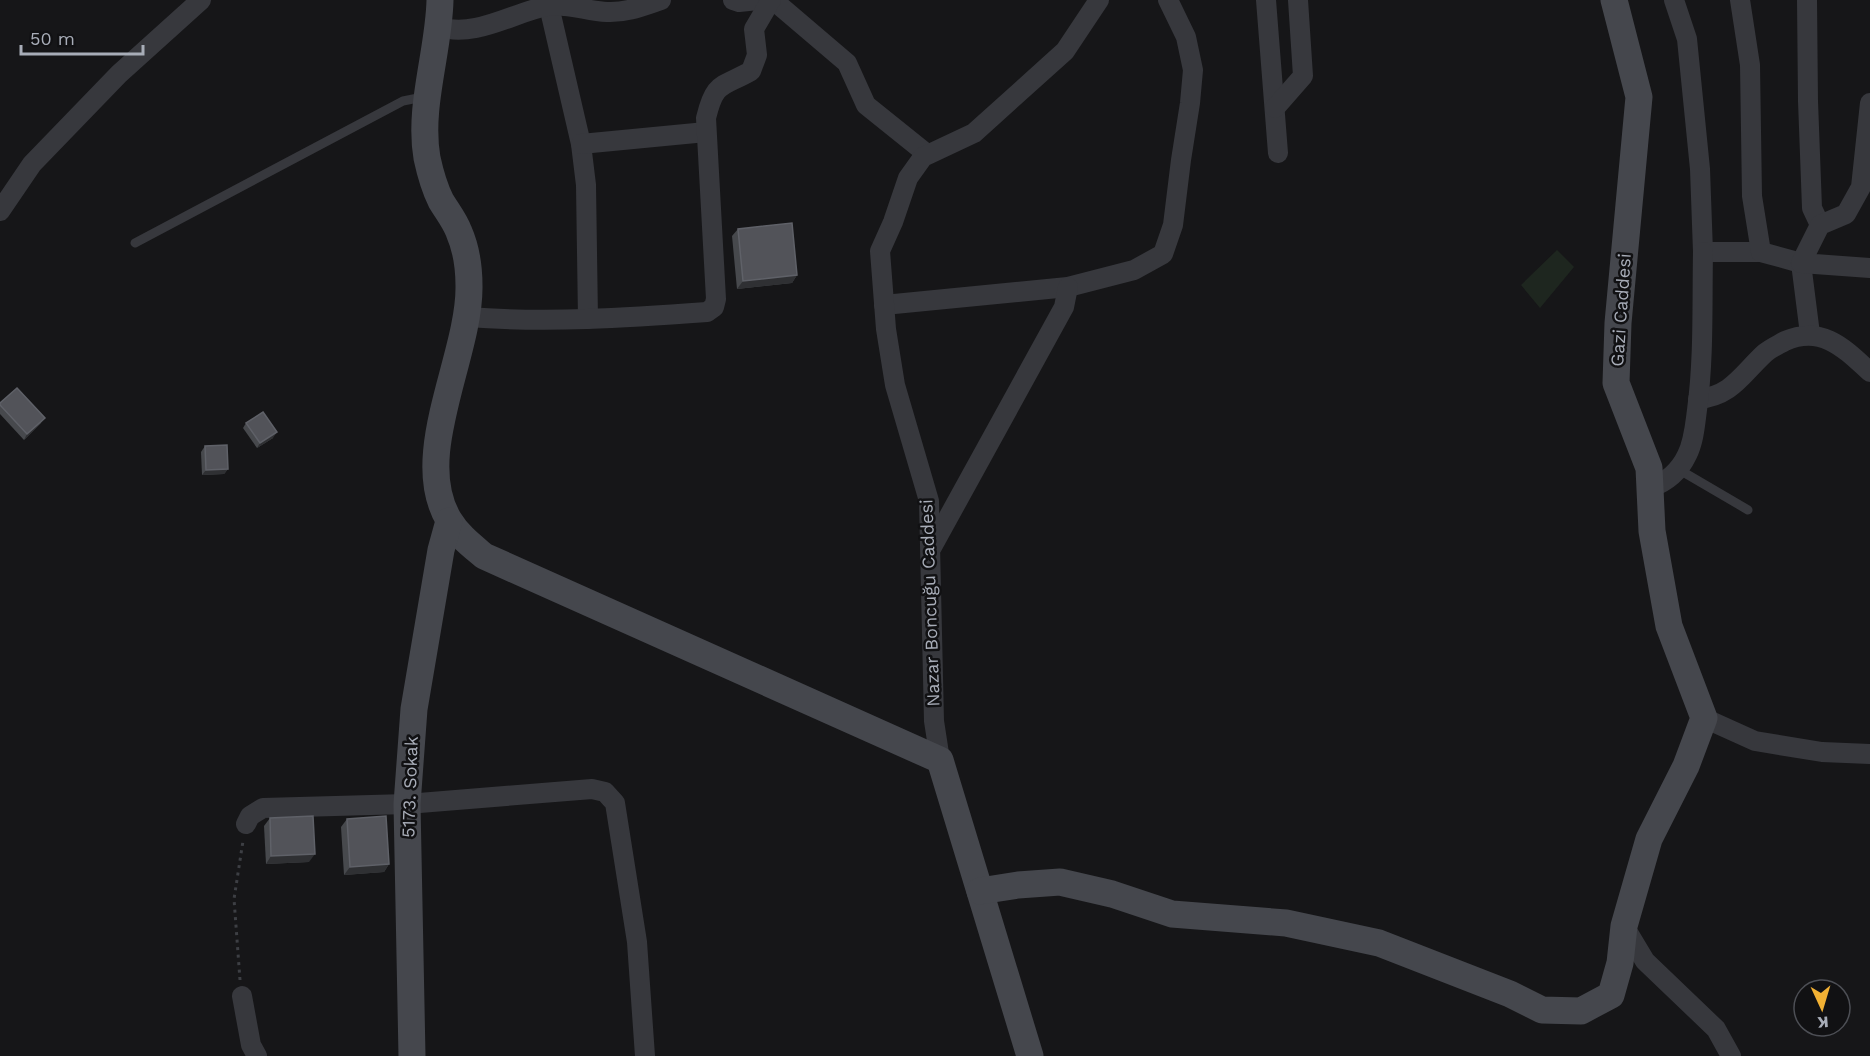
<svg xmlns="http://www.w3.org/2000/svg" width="1870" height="1056" viewBox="0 0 1870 1056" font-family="'Work Sans',sans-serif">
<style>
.green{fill:#1e261f}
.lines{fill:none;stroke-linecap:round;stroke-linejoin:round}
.path{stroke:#3d3f44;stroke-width:3;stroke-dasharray:3 4.5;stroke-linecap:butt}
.lane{stroke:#37383d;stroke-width:9}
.street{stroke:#37383d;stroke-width:20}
.secondary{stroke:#45474d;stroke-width:27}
.wall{fill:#47494d}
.shaded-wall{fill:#2f3033}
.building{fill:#525359;stroke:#5f6168;stroke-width:1.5}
.labels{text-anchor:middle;stroke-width:5;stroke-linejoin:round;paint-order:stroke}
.street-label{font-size:18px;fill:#a8adb8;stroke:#111113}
</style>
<rect width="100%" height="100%" fill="#161618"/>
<polygon class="green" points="1557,250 1574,267 1540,308 1521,285"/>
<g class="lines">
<polyline class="path" points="240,980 234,899 243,841"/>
<g class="lane">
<polyline points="135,243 403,101 423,97"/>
<polyline points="1678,469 1748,510"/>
</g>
<g class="street">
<polyline points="733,0 739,2 758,0"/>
<polyline points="773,0 847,63 866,105 927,154"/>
<polyline points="1266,0 1278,153"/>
<polyline points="1674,0 1687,39 1700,169 1703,252 1761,252"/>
<polyline points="1740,0 1750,65 1752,196 1761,252 1801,263 1810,334"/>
<polyline points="1807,0 1808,101 1812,208 1820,225"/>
<polyline points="549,6 581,144 586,185 588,319"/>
<path d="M439,27C476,38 512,13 547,6C568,3 586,11 607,12C626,13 643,6 661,0"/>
<polyline points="1870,103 1861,187 1846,214 1820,225 1801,263 1870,268"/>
<polyline points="1275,108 1303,76 1298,0"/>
<polyline points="581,144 706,132"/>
<polyline points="0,211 32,164 119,74 201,0"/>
<polyline points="884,305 1068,287 1134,270 1163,254 1173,225 1181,160 1190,103 1193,70 1186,37 1168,0"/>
<path d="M467,317C547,323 627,318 707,312L714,307L716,299L706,118C715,81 721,88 751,71L757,55L754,29L771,0"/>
<path d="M1698,399C1732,396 1742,374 1765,353C1771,348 1778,345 1785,341C1822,325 1844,348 1870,372"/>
<path d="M1650,488C1667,482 1679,472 1687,455C1694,441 1695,425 1697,410C1704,358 1702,305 1703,252"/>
<polyline points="932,547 1064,307 1068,287"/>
<polyline points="1704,718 1755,741 1822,752 1870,754"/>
<polyline points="940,760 934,721 929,501 895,385 886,329 880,251 893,222 908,178 923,157 974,133 1065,51 1099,0"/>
<polyline points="246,824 250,816 263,808 407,804 592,789 605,792 615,803 637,942 645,1056"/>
<polyline points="1624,926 1645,961 1716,1029 1731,1056"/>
<polyline points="242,996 251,1045 257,1056"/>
</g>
<g class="secondary">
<path d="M440,0C439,51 418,107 427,158C430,172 434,187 441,201C447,211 455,221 459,232C466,248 469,268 469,286C470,356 410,456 449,520C458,535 471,545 484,556L940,760L1030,1056"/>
<polyline points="980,891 1018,885 1060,882 1112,894 1172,914 1286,923 1379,943 1510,994 1542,1010 1581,1011 1611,995 1620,963 1624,926 1649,839 1686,766 1704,718 1669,626 1652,531 1649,468 1616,383 1618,323 1639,97 1614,0"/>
<polyline points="412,1056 407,804 414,709 441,550 449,521"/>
</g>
</g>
<g class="wall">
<polygon points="738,229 797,275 792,283 737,289 732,236"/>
<polygon points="0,403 41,423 24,440 0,414"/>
<polygon points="246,423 273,438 257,448 243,428"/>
<polygon points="205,446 228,469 224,474 202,475 201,452"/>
<polygon points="270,818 309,862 266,864 264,826"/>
<polygon points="347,819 389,864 384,872 344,875 341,827"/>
</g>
<g class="shaded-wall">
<polygon points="797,275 792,283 737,289 743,281"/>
<polygon points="45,418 41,423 24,440 27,434"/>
<polygon points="277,432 273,438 257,448 260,443"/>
<polygon points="228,469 224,474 202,475 206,470"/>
<polygon points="315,854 309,862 266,864 271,856"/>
<polygon points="389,864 384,872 344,875 350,867"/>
</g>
<g class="building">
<polygon points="792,223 797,275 743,281 738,229"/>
<polygon points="17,388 45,418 27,434 0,405 0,403"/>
<polygon points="263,412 277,432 260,443 246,423"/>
<polygon points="227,445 228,469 206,470 205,446"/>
<polygon points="313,816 315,854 271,856 270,818"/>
<polygon points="386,816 389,864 350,867 347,819"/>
</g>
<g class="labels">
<g class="street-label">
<text transform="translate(1621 310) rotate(-86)" y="6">Gazi Caddesi</text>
<text transform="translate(930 603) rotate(-92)" y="6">Nazar Boncuğu Caddesi</text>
<text transform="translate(410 787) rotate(-88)" y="6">5173. Sokak</text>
</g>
</g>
<g transform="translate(1822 1008) rotate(176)"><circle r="28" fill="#111113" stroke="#4d4f55" stroke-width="1.5"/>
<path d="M0-4.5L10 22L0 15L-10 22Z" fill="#f2b134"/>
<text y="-9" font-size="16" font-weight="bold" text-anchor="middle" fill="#a8adb8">K</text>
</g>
<path d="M21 45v9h122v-9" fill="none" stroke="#a8adb8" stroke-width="3"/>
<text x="30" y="45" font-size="18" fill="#a8adb8" stroke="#111113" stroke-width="4.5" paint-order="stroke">50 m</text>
</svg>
